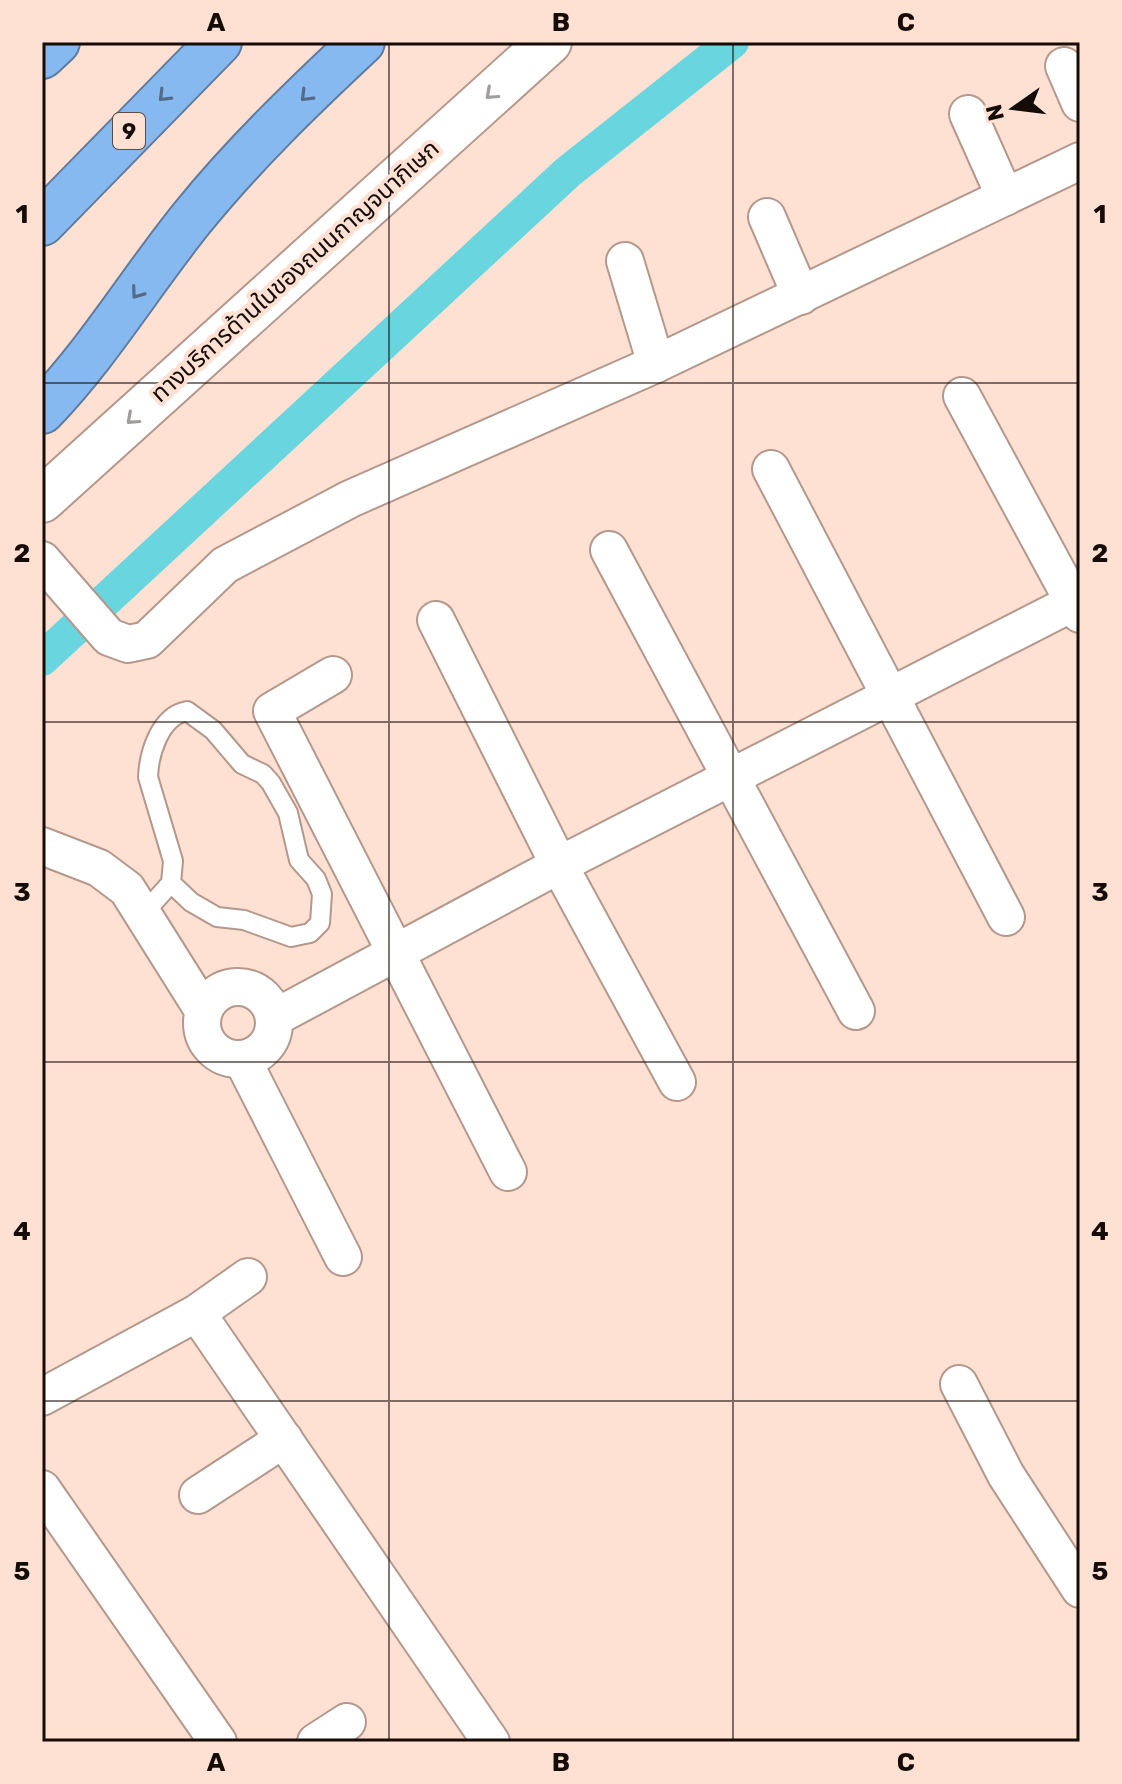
<svg xmlns="http://www.w3.org/2000/svg" width="1122" height="1784" viewBox="0 0 1122 1784" font-family="Rubik,'Noto Sans Thai',sans-serif">
<style>
.lines{fill:none;stroke-linecap:round;stroke-linejoin:round}
.canal{stroke:#68d5df;stroke-width:34}
.service-casing{stroke:#b4988c;stroke-width:22}
.minor-casing{stroke:#b4988c;stroke-width:40}
.secondary-casing{stroke:#b4988c;stroke-width:48}
.motorway-casing{stroke:#5f7c9f;stroke-width:48}
.service{stroke:#fff;stroke-width:18}
.minor{stroke:#fff;stroke-width:36}
.secondary{stroke:#fff;stroke-width:44}
.motorway{stroke:#87b9f1;stroke-width:44}
.oneway{stroke:#a19d9c}
.oneway2{stroke:#546b88}
.grid{fill:none;stroke:#150b07;stroke-width:2;stroke-opacity:0.55}
.labels{text-anchor:middle;stroke-width:8;stroke-linejoin:round;paint-order:stroke}
.shield{fill:#fee1d3;stroke:#5b4b44;stroke-width:2}
.shield-label{font-size:22px;font-weight:bold;fill:#150b07}
.street-label{font-size:24px;fill:#150b07;stroke:#fee1d3}
.neatline{fill:none;stroke:#150b07;stroke-width:3}
.grid-label{font-size:26px;text-anchor:middle;font-weight:bold;fill:#150b07}
</style>
<rect width="100%" height="100%" fill="#fee1d3"/>
<g class="lines">
<polyline class="canal" points="42,659 568,172 732,42"/>
<defs>
<path id="service" d="M143,914L171,883L173,861L148,777C149,753 160,716 187,711L213,730L242,764L263,774L271,783L288,813L299,860L316,879L322,894L320,923L310,933L291,937L244,920L217,917L191,902L171,883"/>
<g id="minor">
<polyline points="1064,66 1080,103"/>
<polyline points="968,114 1005,197"/>
<polyline points="767,217 801,296"/>
<polyline points="625,261 656,364"/>
<polyline points="962,396 1080,614"/>
<polyline points="771,469 1006,917"/>
<polyline points="609,550 856,1011"/>
<polyline points="42,560 109,637 128,644 147,640 225,565 350,499 656,364 1080,161"/>
<polyline points="436,620 559,865 677,1082"/>
<polyline points="333,675 272,711 508,1172"/>
<polyline points="42,846 99,868 127,889 203,1010"/>
<circle cx="238" cy="1023" r="36"/>
<polyline points="274,1018 559,865 1080,599"/>
<polyline points="242,1059 343,1257"/>
<polyline points="197,1313 491,1742"/>
<polyline points="959,1384 1006,1475 1080,1589"/>
<polyline points="42,1397 197,1313 248,1277"/>
<polyline points="42,1489 218,1742"/>
<polyline points="198,1495 284,1439"/>
<polyline points="316,1742 347,1722"/>
</g>
<polyline id="secondary" points="42,500 549,42"/>
<g id="motorway">
<polyline points="42,56 57,42"/>
<polyline points="42,223 219,42"/>
<path d="M42,411C99,352 141,281 192,218C243,155 303,97 362,42"/>
</g>
</defs>
<use href="#service" class="service-casing"/>
<use href="#minor" class="minor-casing"/>
<use href="#secondary" class="secondary-casing"/>
<use href="#motorway" class="motorway-casing"/>
<use href="#service" class="service"/>
<use href="#minor" class="minor"/>
<use href="#secondary" class="secondary"/>
<use href="#motorway" class="motorway"/>
</g>
<defs><path id="oneway-chevron" d="M-2-3.5L2.5 0L-2 3.5" fill="none" stroke-width="1.6" stroke-linecap="round" stroke-linejoin="round" transform="scale(2)"/></defs>
<g class="oneway">
<use href="#oneway-chevron" transform="translate(491 94) rotate(138)"/>
<use href="#oneway-chevron" transform="translate(132 419) rotate(138)"/>
</g>
<g class="oneway2">
<use href="#oneway-chevron" transform="translate(164 96) rotate(135)"/>
<use href="#oneway-chevron" transform="translate(306 96) rotate(135)"/>
<use href="#oneway-chevron" transform="translate(137 293) rotate(126)"/>
</g>
<path class="grid" d="M389,42V1742M733,42V1742M42,383H1080M42,722H1080M42,1062H1080M42,1401H1080"/>
<g class="labels">
<rect class="shield" x="113" y="113" width="32" height="36" rx="6"/>
<g class="shield-label">
<text x="129" y="139">9</text>
</g>
<g class="street-label">
<text transform="translate(295 271) rotate(-42)" y="8">ทางบริการด้านในของถนนกาญจนาภิเษก</text>
</g>
</g>
<rect width="1122" height="1784" fill="none" stroke="#fee1d3" stroke-width="88"/>
<g transform="translate(1014 108) rotate(256)" stroke="#fee1d3" stroke-width="6" paint-order="stroke">
<path d="M0-6L14 30L0 20L-14 30Z" fill="#150b07"/>
<text y="-12" font-size="22" font-weight="bold" text-anchor="middle" fill="#150b07">N</text>
</g>
<rect x="44" y="44" width="1034" height="1696" class="neatline"/>
<g class="grid-label">
<text x="216" y="31">A</text>
<text x="561" y="31">B</text>
<text x="906" y="31">C</text>
<text x="22" y="223">1</text>
<text x="1100" y="223">1</text>
<text x="22" y="562">2</text>
<text x="1100" y="562">2</text>
<text x="22" y="901">3</text>
<text x="1100" y="901">3</text>
<text x="22" y="1240">4</text>
<text x="1100" y="1240">4</text>
<text x="22" y="1580">5</text>
<text x="1100" y="1580">5</text>
<text x="216" y="1771">A</text>
<text x="561" y="1771">B</text>
<text x="906" y="1771">C</text>
</g>
</svg>
